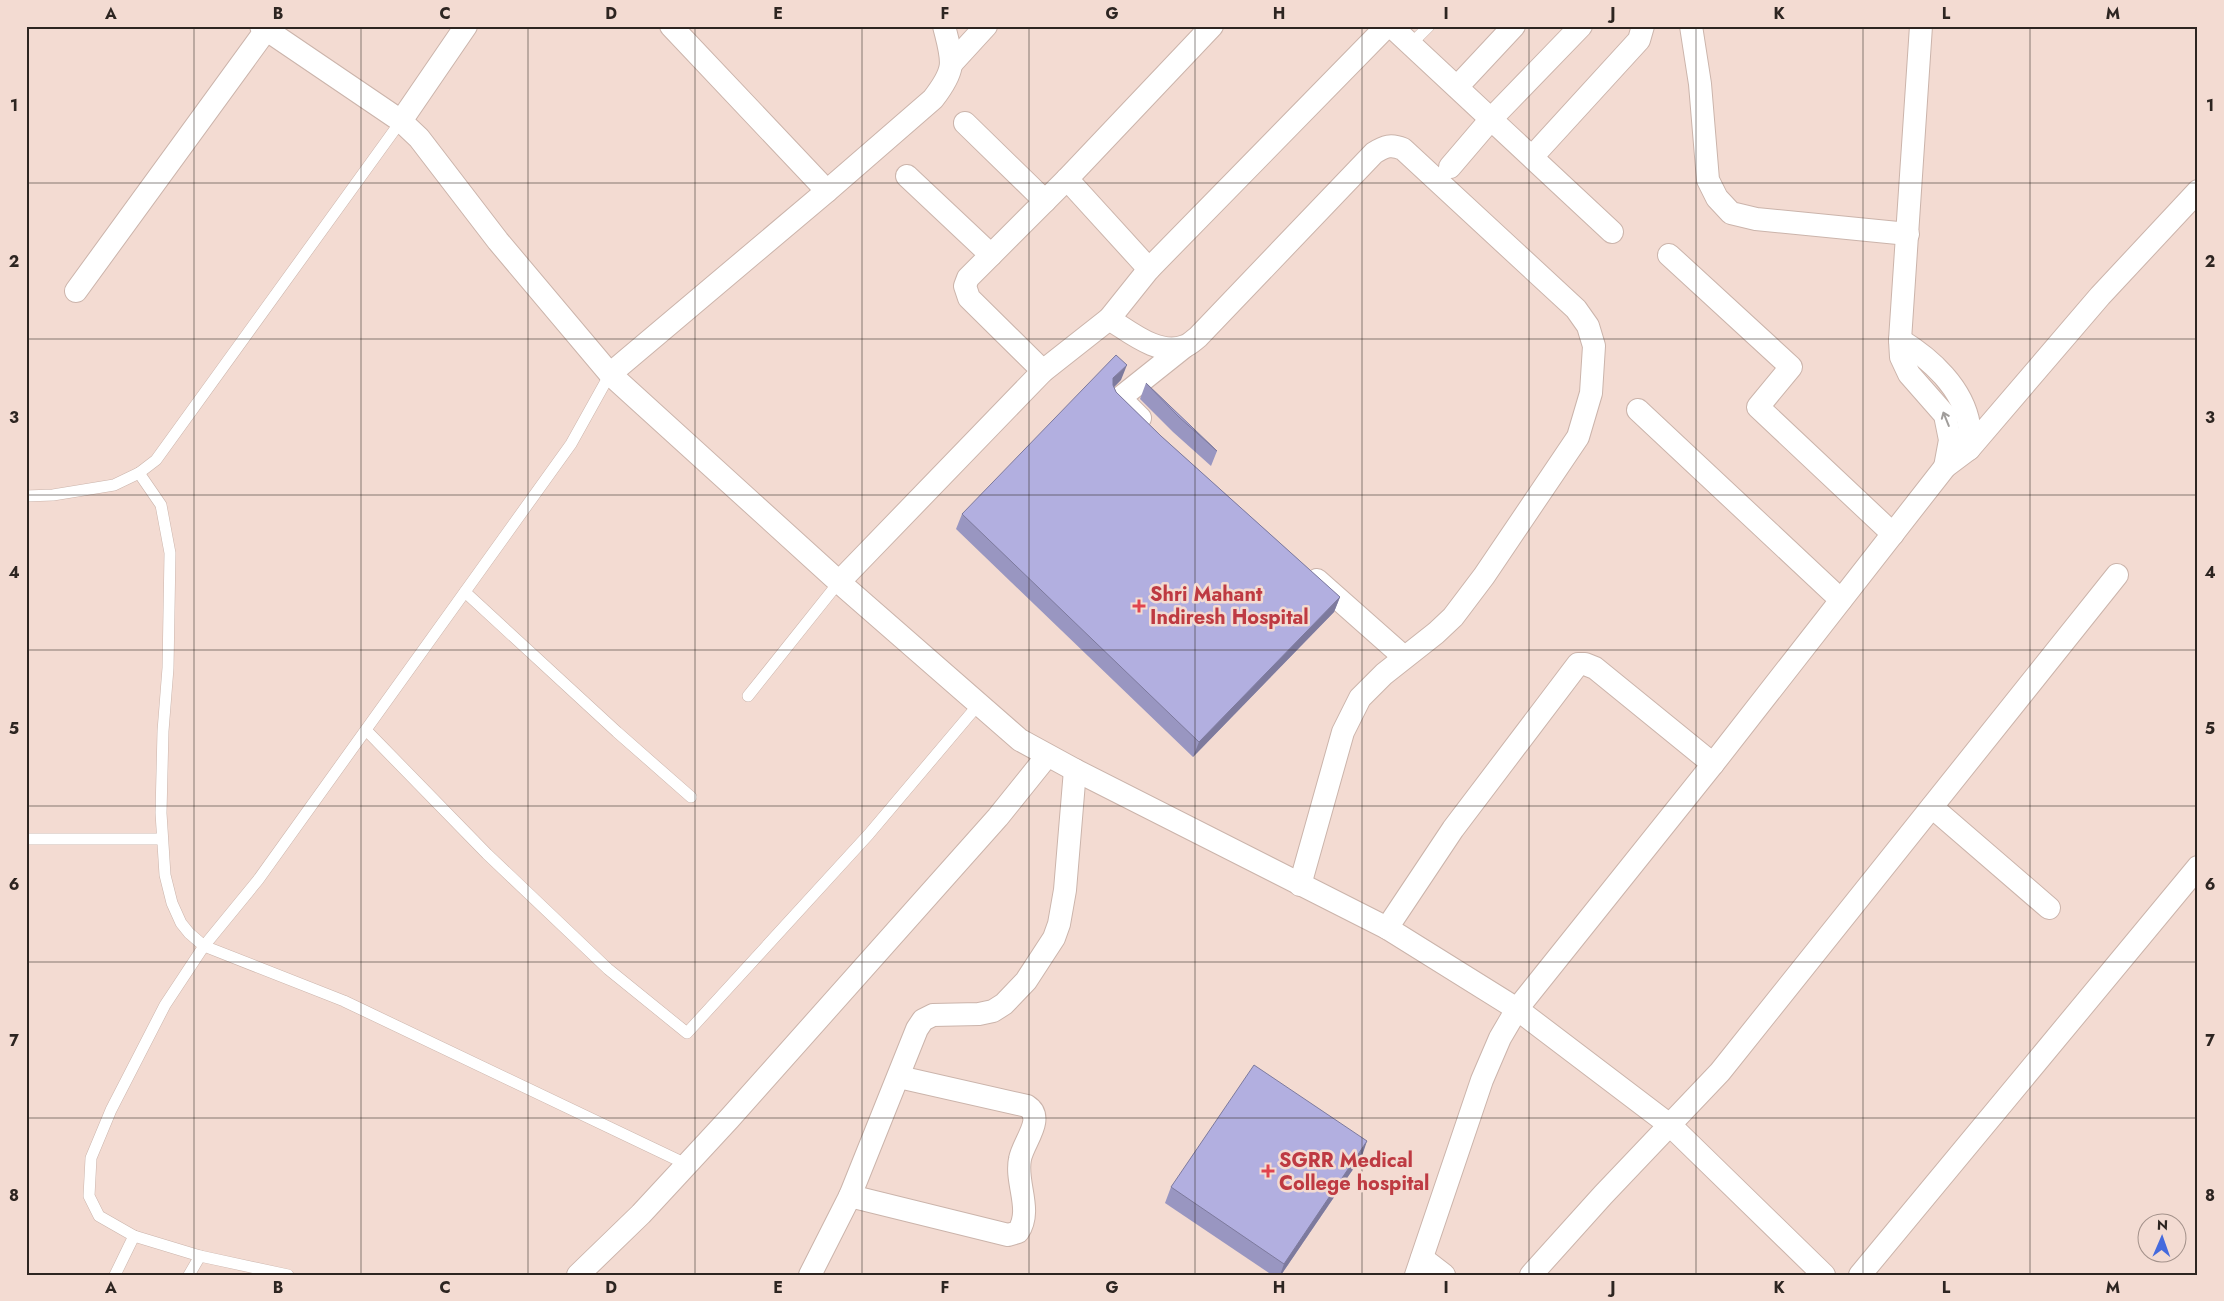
<svg xmlns="http://www.w3.org/2000/svg" width="2224" height="1301" viewBox="0 0 2224 1301" font-family="Jost,sans-serif">
<style>
.lines{fill:none;stroke-linecap:round;stroke-linejoin:round}
.lane-casing{stroke:#cbb4ab;stroke-width:12}
.street-casing{stroke:#cbb4ab;stroke-width:24}
.lane{stroke:#fff;stroke-width:11}
.street{stroke:#fff;stroke-width:22}
.wall{fill:#9996c1}
.shaded-wall{fill:#7d7a9d}
.building{fill:#b2afe0;stroke:#7d7a9d}
.oneway{stroke:#a09d9b}
.grid{fill:none;stroke:#2d2521;stroke-width:1;stroke-opacity:0.55}
.health-dot{fill:#e0444e;stroke:#f3dbd2;stroke-width:2}
.labels{text-anchor:middle;stroke-width:5;stroke-linejoin:round;paint-order:stroke}
.health-label{font-size:20px;font-weight:bold;fill:#be3a42;stroke:#f3dbd2;text-anchor:start}
.neatline{fill:none;stroke:#2d2521;stroke-width:2}
.grid-label{font-size:16px;text-anchor:middle;font-weight:bold;fill:#2d2521}
</style>
<rect width="100%" height="100%" fill="#f3dbd2"/>
<g class="lines">
<defs>
<g id="lane">
<polyline points="1411,44 1429,26"/>
<polyline points="139,473 161,505 170,553 168,668 163,731 161,813 165,875 172,903 181,923 189,933 204,946 344,1001 686,1164"/>
<polyline points="26,496 53,495 114,485 139,473 156,460 401,121"/>
<polyline points="465,592 617,732 691,797"/>
<polyline points="748,696 839,582"/>
<polyline points="366,730 487,854 608,969 687,1033 869,834 978,705"/>
<polyline points="26,839 162,839"/>
<polyline points="115,1275 134,1236"/>
<polyline points="189,1275 200,1256"/>
<polyline points="288,1275 200,1256 134,1236 99,1216 89,1196 91,1158 111,1110 165,1005 204,946 258,880 571,444 610,374"/>
</g>
<g id="street">
<polyline points="261,26 401,121 419,138 498,241 610,374 839,582 1020,740 1075,770 1387,928 1517,1009 1671,1126 1824,1275"/>
<polyline points="671,26 827,191"/>
<polyline points="1391,26 1612,232"/>
<polyline points="1691,26 1700,84 1708,180 1717,198 1731,213 1756,219 1908,234"/>
<polyline points="1921,26 1900,340 1901,357 1909,374 1945,415 1950,440 1945,467"/>
<polyline points="953,62 986,26"/>
<polyline points="1457,87 1514,26"/>
<polyline points="401,121 466,26"/>
<polyline points="965,123 1045,201"/>
<polyline points="1532,157 1639,40 1643,26"/>
<polyline points="1450,167 1491,119 1581,26"/>
<polyline points="907,176 991,255"/>
<polyline points="1067,179 1149,269"/>
<polyline points="1669,255 1791,367 1758,407 1893,534"/>
<polyline points="76,291 266,30"/>
<path d="M1109,319C1129,331 1159,357 1185,346C1189,345 1194,340 1198,337L1374,153C1385,146 1391,144 1403,149L1576,309L1588,326L1594,346L1591,393L1578,437L1484,576L1453,617L1436,633L1384,674L1360,698L1343,732L1300,885"/>
<path d="M1900,340C1931,359 1963,388 1969,425C1971,433 1969,441 1969,449"/>
<polyline points="1043,371 969,298 965,286 968,278 1067,179 1212,26"/>
<path d="M610,374L827,191L933,99C957,68 953,62 944,26"/>
<polyline points="1638,410 1841,600"/>
<polyline points="1140,418 1120,398 1184,347"/>
<polyline points="1317,580 1404,657"/>
<polyline points="839,582 1043,371 1109,319 1149,269 1387,26"/>
<polyline points="1932,807 2049,908"/>
<polyline points="1387,928 1453,829 1578,664 1585,664 1595,668 1713,764"/>
<path d="M850,1196L1008,1235L1018,1232C1033,1210 1015,1183 1020,1159C1023,1142 1046,1118 1027,1106L899,1077"/>
<polyline points="1422,1258 1444,1275"/>
<polyline points="578,1275 641,1214 729,1119 998,817 1047,756"/>
<polyline points="810,1275 850,1196 917,1029 923,1020 933,1015 979,1014 993,1011 1004,1004 1026,981 1054,938 1059,924 1065,890 1075,770"/>
<polyline points="1416,1275 1482,1080 1500,1038 1517,1009 1713,764 1945,467 1969,449 2100,296 2198,191"/>
<polyline points="1531,1275 1603,1195 1720,1072 2117,575"/>
<polyline points="1860,1275 2198,867"/>
</g>
</defs>
<use href="#lane" class="lane-casing"/>
<use href="#street" class="street-casing"/>
<use href="#lane" class="lane"/>
<use href="#street" class="street"/>
</g>
<g class="wall">
<polygon points="1121,380 1114,387 1116,392 1161,436 1340,597 1334,612 1193,757 956,529 962,514"/>
<polygon points="1146,383 1217,451 1211,466 1173,432 1140,399"/>
<polygon points="1362,1156 1281,1275 1272,1275 1165,1203 1171,1187"/>
</g>
<g class="shaded-wall">
<polygon points="1127,365 1121,380 1108,393 1113,378"/>
<polygon points="1340,597 1334,612 1193,757 1199,742"/>
<polygon points="1367,1141 1362,1156 1281,1275 1280,1275 1284,1264"/>
</g>
<g class="building">
<polygon points="1116,355 1127,365 1113,378 1113,385 1116,392 1161,436 1340,597 1199,742 962,514"/>
<polygon points="1146,383 1217,451 1179,417"/>
<polygon points="1254,1065 1367,1141 1284,1264 1171,1187"/>
</g>
<defs><path id="oneway-shaft" d="M-6 0H5M1.5-3L5.5 0L1.5 3" fill="none" stroke-width="1.6" stroke-linecap="round" stroke-linejoin="round" transform="scale(1.25)"/></defs>
<use class="oneway" href="#oneway-shaft" transform="translate(1946 419) rotate(-112)"/>
<path class="grid" d="M194,26V1275M361,26V1275M528,26V1275M695,26V1275M862,26V1275M1029,26V1275M1195,26V1275M1362,26V1275M1529,26V1275M1696,26V1275M1863,26V1275M2030,26V1275M26,183H2198M26,339H2198M26,495H2198M26,650H2198M26,806H2198M26,962H2198M26,1118H2198"/>
<g class="health-dot">
<path d="M1136.5 598.5h5v5h5v5h-5v5h-5v-5h-5v-5h5z"/>
<path d="M1265.5 1163.5h5v5h5v5h-5v5h-5v-5h-5v-5h5z"/>
</g>
<g class="labels">
<g class="health-label">
<text x="1150" y="601">Shri Mahant<tspan x="1150" dy="23">Indiresh Hospital</tspan></text>
<text x="1279" y="1167">SGRR Medical<tspan x="1279" dy="23">College hospital</tspan></text>
</g>
</g>
<rect width="2224" height="1301" fill="none" stroke="#f3dbd2" stroke-width="55"/>
<g transform="translate(2162 1238) rotate(2)"><circle r="24" fill="#f3dbd2" stroke="#a4928b"/>
<path d="M0-4L9 19L0 12L-9 19Z" fill="#456add"/>
<text y="-8" font-size="14" font-weight="bold" text-anchor="middle" fill="#2d2521">N</text>
</g>
<rect x="28" y="28" width="2168" height="1246" class="neatline"/>
<g class="grid-label">
<text x="111" y="19">A</text>
<text x="278" y="19">B</text>
<text x="445" y="19">C</text>
<text x="611" y="19">D</text>
<text x="778" y="19">E</text>
<text x="945" y="19">F</text>
<text x="1112" y="19">G</text>
<text x="1279" y="19">H</text>
<text x="1446" y="19">I</text>
<text x="1613" y="19">J</text>
<text x="1779" y="19">K</text>
<text x="1946" y="19">L</text>
<text x="2113" y="19">M</text>
<text x="14" y="111">1</text>
<text x="2210" y="111">1</text>
<text x="14" y="267">2</text>
<text x="2210" y="267">2</text>
<text x="14" y="423">3</text>
<text x="2210" y="423">3</text>
<text x="14" y="578">4</text>
<text x="2210" y="578">4</text>
<text x="14" y="734">5</text>
<text x="2210" y="734">5</text>
<text x="14" y="890">6</text>
<text x="2210" y="890">6</text>
<text x="14" y="1046">7</text>
<text x="2210" y="1046">7</text>
<text x="14" y="1201">8</text>
<text x="2210" y="1201">8</text>
<text x="111" y="1293">A</text>
<text x="278" y="1293">B</text>
<text x="445" y="1293">C</text>
<text x="611" y="1293">D</text>
<text x="778" y="1293">E</text>
<text x="945" y="1293">F</text>
<text x="1112" y="1293">G</text>
<text x="1279" y="1293">H</text>
<text x="1446" y="1293">I</text>
<text x="1613" y="1293">J</text>
<text x="1779" y="1293">K</text>
<text x="1946" y="1293">L</text>
<text x="2113" y="1293">M</text>
</g>
</svg>
